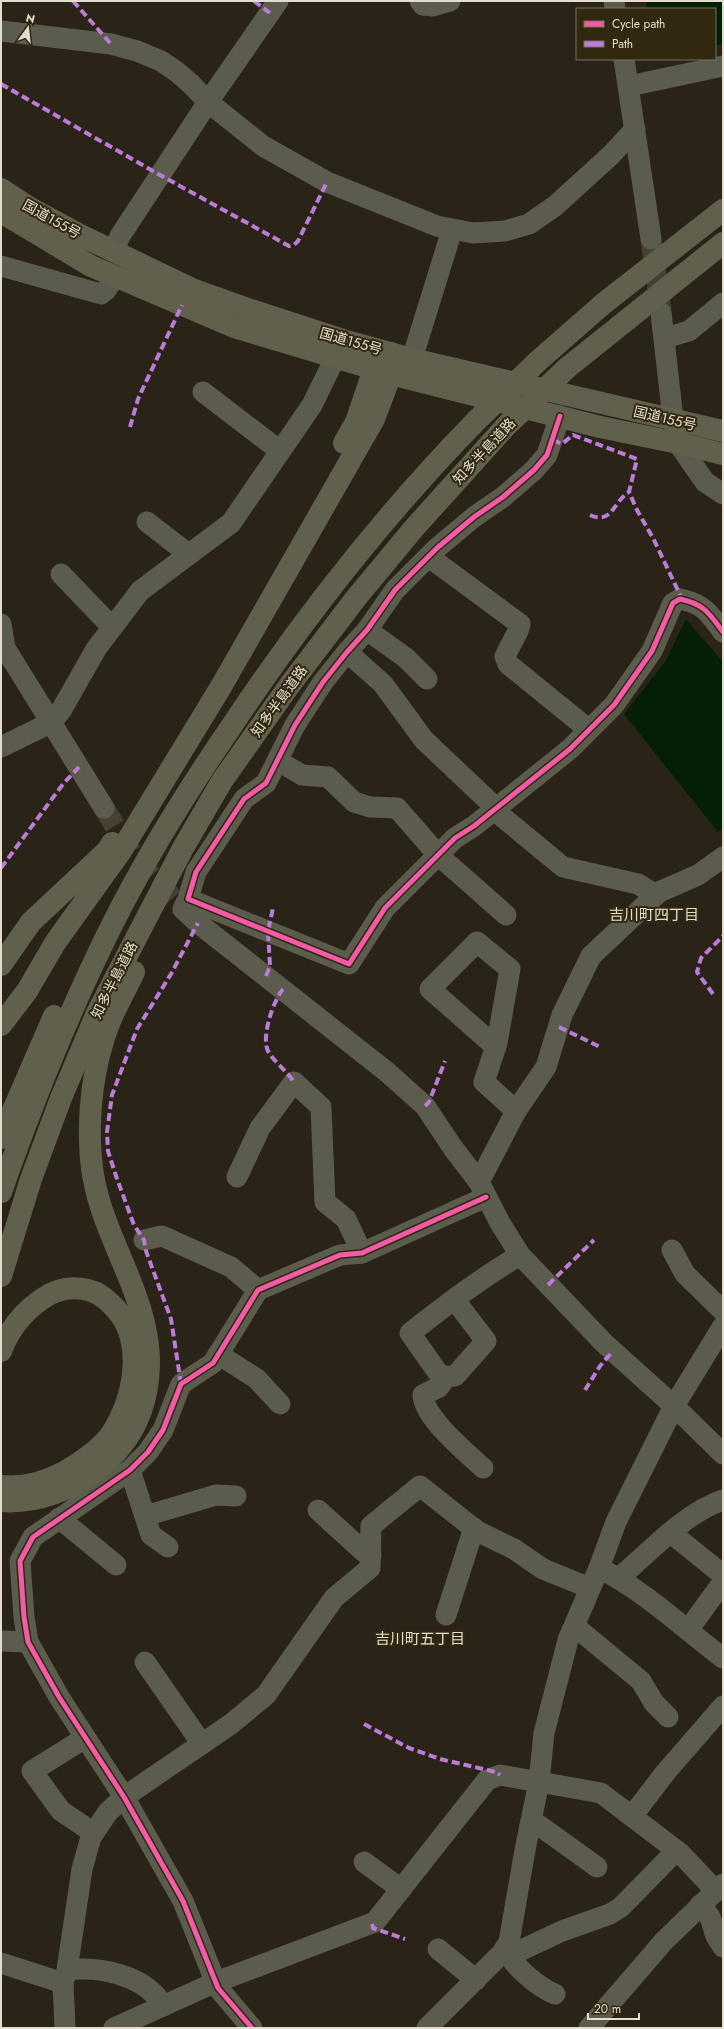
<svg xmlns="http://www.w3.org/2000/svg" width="724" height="2029" viewBox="0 0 724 2029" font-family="Jost,'Noto Sans JP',sans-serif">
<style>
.water{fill:#041f05}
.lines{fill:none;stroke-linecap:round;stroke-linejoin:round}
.minor-tunnel{stroke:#464033;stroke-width:21;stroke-dasharray:21 10;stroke-linecap:butt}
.minor{stroke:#5b5c4e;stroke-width:21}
.highway{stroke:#61604d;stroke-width:22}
.highway-bridge{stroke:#61604d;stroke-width:22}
.quiet{stroke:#bd7bd9;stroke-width:4;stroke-dasharray:8 4;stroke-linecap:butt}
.cycleway-casing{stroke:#322810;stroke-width:8}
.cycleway{stroke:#f35aa7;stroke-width:5}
.labels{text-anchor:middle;stroke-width:4;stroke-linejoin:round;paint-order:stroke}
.street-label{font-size:14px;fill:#e3ddcf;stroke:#322810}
.neighbourhood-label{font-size:15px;fill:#e3ddcf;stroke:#322810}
</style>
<rect width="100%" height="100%" fill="#2a2418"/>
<g class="water">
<polygon points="647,1 723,1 723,44 715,45 715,9 646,9"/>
<polygon points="686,619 723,662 723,828 718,832 624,714 665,662"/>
</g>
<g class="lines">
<g class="minor-tunnel">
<polyline points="651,239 661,311"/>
<polyline points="104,808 133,856 183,909"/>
</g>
<g class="minor">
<polyline points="420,1 423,5 433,6 450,1"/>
<polyline points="614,1 615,9"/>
<polyline points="1,31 111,44 137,51 161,61 177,72 191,84 208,102 263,146 327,182 437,226 473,233 505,231 529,224 555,206 611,155 635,129"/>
<polyline points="624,59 651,239"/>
<polyline points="629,86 723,66"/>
<polyline points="114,250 120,236 208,102 278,1"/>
<polyline points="1,266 101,294 106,290 115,277"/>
<polyline points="661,313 673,419 678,443 705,482 723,494"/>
<polyline points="665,338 689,331 723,303"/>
<polyline points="412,359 452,230"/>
<polyline points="203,392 280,451"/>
<path d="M560,416L547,455L534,470L503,497L474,517L437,548L395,590L367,630L347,652L323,682L295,725L266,783L244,799L196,872L188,899L349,964L385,908L455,838L474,826L570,749L614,705L652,651L673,603L680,599C704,604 709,613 723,632"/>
<polyline points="147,522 182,549 187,555"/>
<polyline points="429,557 520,624 518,631 505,656 508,664 588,729"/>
<polyline points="61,574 112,627"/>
<polyline points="1,624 5,648 104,808"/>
<polyline points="367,630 406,658 427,679"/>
<polyline points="347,652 383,684 424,740 496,808"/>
<polyline points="1,747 52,722 62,709 96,649 140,591 231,523 312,405 335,358"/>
<polyline points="278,761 302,775 328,777 354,802 370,807 397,808 438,855 506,915"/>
<polyline points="494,810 563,867 638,884 656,895"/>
<polyline points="188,899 183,909 198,923 387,1072 425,1106 453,1148 479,1182 500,1223 520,1255 604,1343 674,1406 723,1454"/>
<polyline points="496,1047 430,989 477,942 510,969 497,1043 484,1082 516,1111"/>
<polyline points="237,1177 260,1128 294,1082 321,1107 325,1202 346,1219 362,1253"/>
<polyline points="479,1182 516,1111 546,1067 562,1015 591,956 659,892 698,875 723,857"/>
<polyline points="144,1240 162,1236 231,1267 258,1290"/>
<polyline points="672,1250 685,1274 723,1311"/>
<path d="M454,1299L486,1341L455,1376L441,1377L410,1333C446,1305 481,1278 520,1255"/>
<polyline points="218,1354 257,1379 280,1404"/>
<path d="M447,1376L439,1387L423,1395C424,1418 466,1452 483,1468"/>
<polyline points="130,1470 151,1535 168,1547"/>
<polyline points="318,1510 363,1551 371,1555"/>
<polyline points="145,1516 216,1495 236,1496"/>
<polyline points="59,1518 116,1565"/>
<polyline points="671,1533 723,1575"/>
<path d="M599,1568C645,1591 682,1627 723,1658"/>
<path d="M619,1578C651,1551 683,1514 723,1500"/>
<polyline points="446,1615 474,1528"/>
<polyline points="574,1627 578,1629 641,1681 654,1703 668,1717"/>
<polyline points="688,1630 723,1582"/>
<polyline points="1,1641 28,1642"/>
<polyline points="145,1662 202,1744"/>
<polyline points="85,1738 32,1771 61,1811 94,1833"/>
<polyline points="630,1815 639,1807 665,1773 723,1706"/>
<polyline points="530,1825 540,1826 597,1867"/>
<polyline points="364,1862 401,1889"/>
<polyline points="700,1905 710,1917 716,1936 723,1947"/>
<polyline points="438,1949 476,1980"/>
<polyline points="502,1953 509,1956 562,1931 610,1914 621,1907 676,1851"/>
<path d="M509,1956C520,1971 538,1987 555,1994"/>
<polyline points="1,1963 63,1983 65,2028"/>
<path d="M67,1970C99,1966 146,1975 163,2006"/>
<polyline points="63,1983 67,1970 82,1869 91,1837 108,1812 124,1797 231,1724 266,1695 334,1598 370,1568 371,1526 420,1486 477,1531 514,1549 543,1569 590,1588"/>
<polyline points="114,2028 216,1982 375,1922 487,1780 500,1775 601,1793 680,1853 715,1890"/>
<polyline points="252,2028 218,1988 183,1901 124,1797 59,1697 28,1642 24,1617 20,1561 33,1537 130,1470 148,1452 163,1430 181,1384 213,1363 258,1290 340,1255 362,1253 486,1197"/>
<polyline points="427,2028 502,1953 509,1942 525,1850 539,1782 544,1733 568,1640 599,1568 616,1522 674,1406 723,1326"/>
<polyline points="589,2028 664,1941 723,1884"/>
</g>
<g class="highway">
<polyline points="1,189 30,208 80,235 192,289 251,310 343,340 412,359 723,431"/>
<polyline points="1,212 91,266 234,327 391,374 600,427 678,443 723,454"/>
<polyline points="538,361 603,304 723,210"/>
<polyline points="567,368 723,243"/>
<polyline points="344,443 356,422 374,369 384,359"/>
<polyline points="1,965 31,922 108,850 112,843"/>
<polyline points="1,1025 27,991 55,943 121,851 222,685 374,419 391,374 391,353"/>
<polyline points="1,1138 54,1016"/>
<path d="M1,1192C33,1101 69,1011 112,925C147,855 189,788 233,724C305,616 386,513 477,420"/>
<polyline points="1,1276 31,1179 61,1098 97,1013 183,848 222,781 289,686 356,598 415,527 506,426"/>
<path d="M1,1351C9,1330 23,1312 42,1299C56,1289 71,1286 88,1290C97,1292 104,1297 111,1304C145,1335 136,1391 115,1428C109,1440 97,1450 86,1458C62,1476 32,1489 1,1486"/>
<path d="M1,1501C36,1504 75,1489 101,1467C122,1449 137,1428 144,1401C168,1310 98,1245 91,1159C87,1114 93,1064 110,1021C117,1005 126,989 134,972"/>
</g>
<g class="highway-bridge">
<polyline points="477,420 538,361"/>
<polyline points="506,426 567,368"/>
</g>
<g class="quiet">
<polyline points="73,1 111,44"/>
<polyline points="254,1 270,13"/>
<polyline points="1,84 160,175 289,246 294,245 298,241 327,182"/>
<polyline points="130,427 138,399 182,305"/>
<polyline points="553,440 562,444 573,435 637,459 629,492 637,510 654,540 682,599"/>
<path d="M590,515C612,525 613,502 629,492"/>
<polyline points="1,868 63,784 79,767"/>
<polyline points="266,976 270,966 268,931 273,908"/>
<path d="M283,989C273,1001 261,1037 268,1051C273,1061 287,1071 294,1082"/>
<polyline points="713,994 697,972 701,958 723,936"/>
<polyline points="559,1027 600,1047"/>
<polyline points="425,1106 429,1102 445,1061"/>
<polyline points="548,1285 594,1240"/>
<polyline points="181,1384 171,1319 146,1251 144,1240 134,1225 116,1176 108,1151 107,1132 112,1095 137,1029 171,974 198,923"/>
<polyline points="585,1390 600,1366 613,1351"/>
<polyline points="364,1724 409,1748 440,1759 496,1772 500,1775"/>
<polyline points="372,1924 373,1928 405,1939"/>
</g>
<defs>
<g id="cycleway">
<path d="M560,416L547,455L534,470L503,497L474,517L437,548L395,590L367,630L347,652L323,682L295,725L266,783L244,799L196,872L188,899L349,964L385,908L455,838L474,826L570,749L614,705L652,651L673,603L680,599C704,604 709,613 723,632"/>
<polyline points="252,2028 218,1988 183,1901 124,1797 59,1697 28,1642 24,1617 20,1561 33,1537 130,1470 148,1452 163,1430 181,1384 213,1363 258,1290 340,1255 362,1253 486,1197"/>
</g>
</defs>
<use href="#cycleway" class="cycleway-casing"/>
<use href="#cycleway" class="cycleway"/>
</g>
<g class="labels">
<g class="street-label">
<text transform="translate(52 219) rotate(29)" y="5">国道155号</text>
<text transform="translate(351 341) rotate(16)" y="5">国道155号</text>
<text transform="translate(665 418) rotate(13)" y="5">国道155号</text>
<text transform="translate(484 451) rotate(-47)" y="5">知多半島道路</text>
<text transform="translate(279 701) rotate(-54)" y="5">知多半島道路</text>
<text transform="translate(114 980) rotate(-63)" y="5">知多半島道路</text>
</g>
<g class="neighbourhood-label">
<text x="654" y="920">吉川町四丁目</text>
<text x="420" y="1644">吉川町五丁目</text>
</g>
</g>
<rect width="724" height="2029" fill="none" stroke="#e3ddcf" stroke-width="4"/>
<rect x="576" y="8" width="140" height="52" fill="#322810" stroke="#79705c"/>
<rect x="584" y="21" width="20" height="6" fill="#f35aa7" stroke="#79705c"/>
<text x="612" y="28" font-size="12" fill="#e3ddcf">Cycle path</text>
<rect x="584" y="41" width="20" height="6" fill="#bd7bd9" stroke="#79705c"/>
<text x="612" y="48" font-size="12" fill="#e3ddcf">Path</text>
<g transform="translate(28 28) rotate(15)" stroke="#322810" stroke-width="3" paint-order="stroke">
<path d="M0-3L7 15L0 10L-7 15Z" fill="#e3ddcf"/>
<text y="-6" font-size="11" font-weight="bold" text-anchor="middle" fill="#e3ddcf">N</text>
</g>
<path d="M588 2013v6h51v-6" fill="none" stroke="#e3ddcf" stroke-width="2"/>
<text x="594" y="2013" font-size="12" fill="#e3ddcf" stroke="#322810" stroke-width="3" paint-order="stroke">20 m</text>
</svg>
